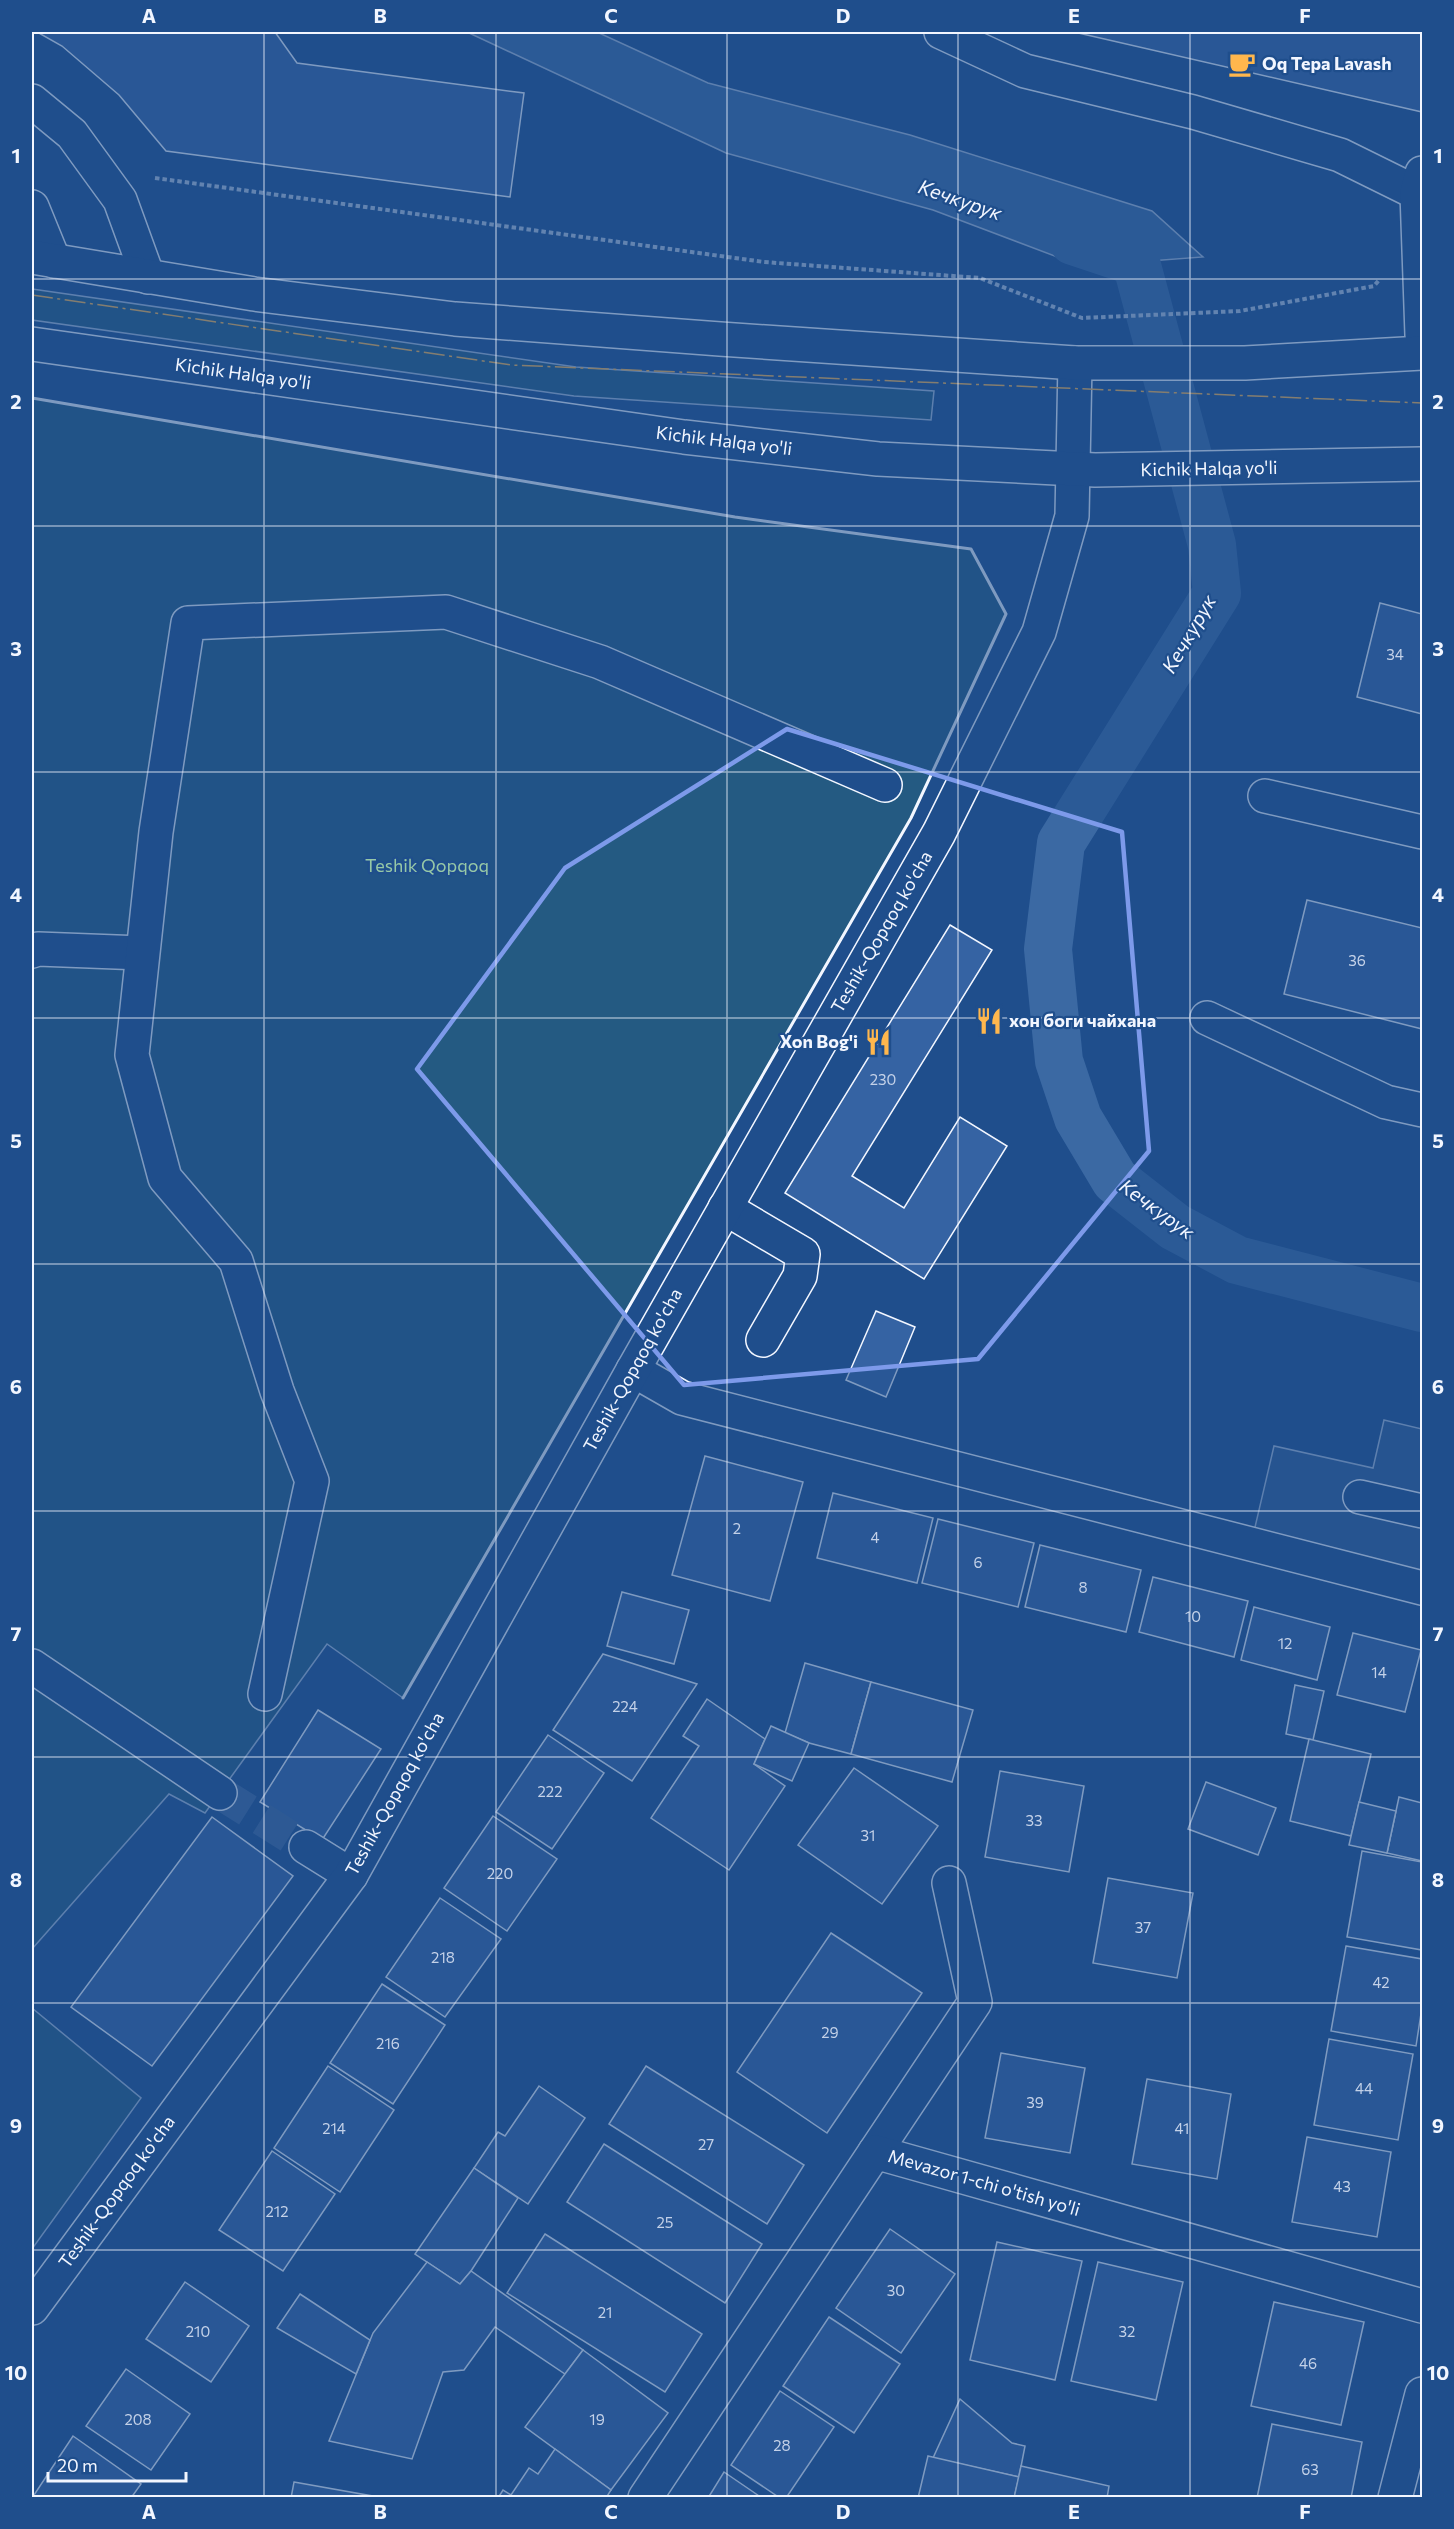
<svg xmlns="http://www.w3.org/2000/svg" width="1454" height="2529" viewBox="0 0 1454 2529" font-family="Commissioner,sans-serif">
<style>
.green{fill:#245a82;stroke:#a8bbd7;stroke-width:1.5}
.parking{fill:#305b95;stroke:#a8bbd7;stroke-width:1.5}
.water{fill:#3b69a3;stroke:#a8bbd7;stroke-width:1.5}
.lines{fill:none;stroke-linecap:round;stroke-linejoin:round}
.canal{stroke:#3b69a3;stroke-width:48}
.building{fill:#3563a3;stroke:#f2f6ff;stroke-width:1.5}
.minor-tunnel{stroke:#3f679d;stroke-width:33;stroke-dasharray:33 16;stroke-linecap:butt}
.minor-casing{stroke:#f2f6ff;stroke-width:36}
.major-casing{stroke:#f2f6ff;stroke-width:36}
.highway-casing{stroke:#f2f6ff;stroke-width:36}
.path{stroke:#b3c4dc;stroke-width:4;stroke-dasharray:4.5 3;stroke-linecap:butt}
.minor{stroke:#1f4e8c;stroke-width:33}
.major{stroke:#1f4e8c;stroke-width:33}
.highway{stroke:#1f4e8c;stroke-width:33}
.wall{stroke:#f2f6ff;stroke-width:3}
.power{stroke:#ffb74d;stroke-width:1.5;stroke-dasharray:21 4.5 3 4.5;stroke-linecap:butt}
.marked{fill:none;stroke:#7d9aea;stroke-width:4.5;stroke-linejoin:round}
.grid{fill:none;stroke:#f2f6ff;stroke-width:1.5;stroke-opacity:0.55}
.labels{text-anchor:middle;stroke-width:4.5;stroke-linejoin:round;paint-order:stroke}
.number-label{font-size:15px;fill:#c3d1e8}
.poi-label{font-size:18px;font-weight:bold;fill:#f2f6ff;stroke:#1f4e8c;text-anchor:start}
.street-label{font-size:18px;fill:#f2f6ff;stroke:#1f4e8c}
.park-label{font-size:18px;fill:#97c8a6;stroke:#1f4e8c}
.water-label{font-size:20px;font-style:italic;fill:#f2f6ff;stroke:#1f4e8c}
.neatline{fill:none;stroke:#f2f6ff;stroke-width:2}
.grid-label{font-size:20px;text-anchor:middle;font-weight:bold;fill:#f2f6ff}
</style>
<rect width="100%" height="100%" fill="#1f4e8c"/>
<g class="green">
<polygon points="32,289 576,367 934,391 931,420 574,396 32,320"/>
<polygon points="32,398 735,517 971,549 1006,614 911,818 403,1698 327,1644 205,1813 169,1794 32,1949"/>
<polygon points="32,2008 141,2098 32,2249"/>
</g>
<polygon class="parking" points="1384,1420 1422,1429 1422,1580 1252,1540 1274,1446 1373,1468"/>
<polygon class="water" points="467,32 597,32 708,83 910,135 1152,211 1203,257 1136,262 1060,258 933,210 726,153"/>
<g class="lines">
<polyline class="canal" points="1073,241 1136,262 1212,545 1217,593 1061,843 1048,949 1059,1061 1078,1118 1115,1180 1175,1227 1237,1260 1422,1308"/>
</g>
<g class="building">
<polygon points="37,32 275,32 297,63 524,93 510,197 166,151 119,95 62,46"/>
<polygon points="1074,32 1422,32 1422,112"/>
<polygon points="1380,603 1422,614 1422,714 1357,697"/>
<polygon points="1307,900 1422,928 1422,1029 1284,994"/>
<polygon points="950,925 992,950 852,1176 904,1208 960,1117 1007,1146 924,1279 785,1193"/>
<polygon points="876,1311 915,1327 886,1397 846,1380"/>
<polygon points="705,1456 803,1482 770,1601 672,1575"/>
<polygon points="833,1493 933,1518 917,1583 817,1558"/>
<polygon points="938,1519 1034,1543 1018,1607 922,1583"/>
<polygon points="1040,1545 1141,1570 1126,1632 1025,1607"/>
<polygon points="1153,1577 1248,1601 1234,1657 1139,1632"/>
<polygon points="622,1592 689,1610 674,1664 607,1646"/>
<polygon points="1254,1607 1330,1627 1317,1680 1241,1660"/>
<polygon points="1353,1633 1421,1650 1405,1712 1337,1695"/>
<polygon points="603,1654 697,1684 632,1781 553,1730"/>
<polygon points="805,1663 871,1682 851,1754 809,1743 785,1733"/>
<polygon points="871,1682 973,1710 952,1782 851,1754"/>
<polygon points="1295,1685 1324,1691 1313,1740 1286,1734"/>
<polygon points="707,1699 765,1739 754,1764 785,1786 729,1870 651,1818 699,1746 683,1736"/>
<polygon points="318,1710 381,1749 322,1840 260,1802"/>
<polygon points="771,1726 809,1743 792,1781 754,1764"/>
<polygon points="548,1735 604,1773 552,1849 496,1812"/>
<polygon points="1309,1739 1371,1754 1351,1836 1290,1821"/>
<polygon points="854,1768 938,1826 882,1904 798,1845"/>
<polygon points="1000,1771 1084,1786 1069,1872 985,1857"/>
<polygon points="1206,1782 1276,1808 1258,1855 1188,1829"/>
<polygon points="1399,1797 1422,1803 1422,1861 1387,1853"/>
<polygon points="1359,1802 1396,1811 1387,1853 1349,1845"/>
<polygon points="493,1816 557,1859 507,1931 444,1888"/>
<polygon points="212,1817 293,1876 152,2066 71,2007"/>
<polygon points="1362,1851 1422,1862 1422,1950 1347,1937"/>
<polygon points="1108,1878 1193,1893 1177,1978 1093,1963"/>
<polygon points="440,1898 501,1939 445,2017 386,1977"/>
<polygon points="831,1933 922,1993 827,2133 737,2072"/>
<polygon points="1346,1946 1422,1959 1422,2007 1416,2046 1331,2031"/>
<polygon points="382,1984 445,2025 393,2104 330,2063"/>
<polygon points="1329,2039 1413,2054 1398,2140 1314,2125"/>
<polygon points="1001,2053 1085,2068 1070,2153 985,2138"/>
<polygon points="328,2066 394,2110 340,2192 274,2148"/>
<polygon points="646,2066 804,2165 767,2224 609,2124"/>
<polygon points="1147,2079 1231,2094 1217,2179 1132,2164"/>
<polygon points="539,2086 585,2118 528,2204 474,2168 498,2132 505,2136"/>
<polygon points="1307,2137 1391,2152 1377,2237 1292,2222"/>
<polygon points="604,2144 762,2244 725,2303 567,2202"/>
<polygon points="272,2151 335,2194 283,2271 219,2230"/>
<polygon points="474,2168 518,2198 471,2271 460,2284 415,2254"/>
<polygon points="890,2229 955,2274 901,2353 836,2308"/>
<polygon points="545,2234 702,2334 665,2392 507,2293"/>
<polygon points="997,2242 1082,2261 1055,2380 970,2360"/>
<polygon points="427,2262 460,2284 471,2271 583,2350 565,2374 495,2327 464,2370 443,2372 412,2459 329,2441 373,2333"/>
<polygon points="1098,2262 1183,2282 1156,2400 1071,2381"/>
<polygon points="185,2282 249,2326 211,2382 146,2339"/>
<polygon points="300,2294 370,2340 356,2374 277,2328"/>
<polygon points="1274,2302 1364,2322 1341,2425 1251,2406"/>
<polygon points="829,2317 900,2364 854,2433 783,2386"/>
<polygon points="583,2350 668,2413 611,2490 525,2427"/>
<polygon points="126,2369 190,2414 151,2470 86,2426"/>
<polygon points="780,2391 834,2427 786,2498 780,2498 731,2465"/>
<polygon points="960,2399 1012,2443 1025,2446 1019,2477 933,2458"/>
<polygon points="1272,2424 1362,2442 1351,2498 1257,2498"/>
<polygon points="73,2436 141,2484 131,2498 32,2498"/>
<polygon points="555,2449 611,2490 606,2498 498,2498 503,2490 511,2495 529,2468 538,2474"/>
<polygon points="928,2456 1019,2477 1014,2498 918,2498"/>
<polygon points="1021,2466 1109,2486 1107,2498 1014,2498"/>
<polygon points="724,2472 762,2498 708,2498"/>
<polygon points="294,2482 378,2497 378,2498 291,2498"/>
</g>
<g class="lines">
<polyline class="minor-tunnel" points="220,1793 306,1847"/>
<defs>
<g id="minor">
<polyline points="941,32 1025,71 1193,112 1340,155 1417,193"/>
<polyline points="32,101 72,134 120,200 148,277"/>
<polyline points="1422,173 1417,193 1422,335"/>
<polyline points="32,207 54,261"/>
<polyline points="1265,796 1422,832"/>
<polyline points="32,951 38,949 142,953"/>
<polyline points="1207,1018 1386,1102 1422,1110"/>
<polyline points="725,1208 803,1254 800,1276 763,1340"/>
<polyline points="633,1370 682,1398 1422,1588"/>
<polyline points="1360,1497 1422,1511"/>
<polyline points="32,1666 220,1793"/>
<polyline points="265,1694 312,1481 277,1391 236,1261 165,1178 132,1055 156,832 188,623 446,612 600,662 885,785"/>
<polyline points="306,1847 351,1875"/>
<polyline points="875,2152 975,2002 949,1883"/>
<polyline points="32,2308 351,1875 633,1370 939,833 1039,632 1072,516 1075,363"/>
<polyline points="645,2498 875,2152 1422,2306"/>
</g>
<polyline id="major" points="1395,2498 1422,2394"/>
<g id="highway">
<polyline points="32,257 254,294 455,319 720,339 1075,363 1245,363 1422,353"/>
<polyline points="32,344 684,437 878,459 1095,470 1422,464"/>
</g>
</defs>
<use href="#minor" class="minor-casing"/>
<use href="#major" class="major-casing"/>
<use href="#highway" class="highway-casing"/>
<polyline class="path" points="155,178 764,262 980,278 1082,318 1240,311 1374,286 1379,280"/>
<use href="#minor" class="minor"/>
<use href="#major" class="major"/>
<use href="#highway" class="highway"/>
<polyline class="wall" points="32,398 735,517 971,549 1006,614 911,818 403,1698"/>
<polyline class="power" points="32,295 511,365 1422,403"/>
</g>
<path d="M0 0H1454V2529H0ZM787,729L1122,832L1149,1151L978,1359L684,1385L417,1069L565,868Z" fill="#1f4e8c" fill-opacity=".55" fill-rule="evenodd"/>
<path class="marked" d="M787,729L1122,832L1149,1151L978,1359L684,1385L417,1069L565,868Z"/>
<path class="grid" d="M264,32V2498M496,32V2498M727,32V2498M958,32V2498M1190,32V2498M32,279H1422M32,526H1422M32,772H1422M32,1018H1422M32,1264H1422M32,1511H1422M32,1757H1422M32,2003H1422M32,2250H1422"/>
<defs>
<symbol id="cafe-bare" viewBox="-9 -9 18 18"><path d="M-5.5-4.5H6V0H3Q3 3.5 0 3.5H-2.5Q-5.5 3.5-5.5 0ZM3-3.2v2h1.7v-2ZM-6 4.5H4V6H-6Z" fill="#ffb74d" stroke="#1f4e8c" stroke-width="2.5" paint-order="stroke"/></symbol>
<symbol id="restaurant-bare" viewBox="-9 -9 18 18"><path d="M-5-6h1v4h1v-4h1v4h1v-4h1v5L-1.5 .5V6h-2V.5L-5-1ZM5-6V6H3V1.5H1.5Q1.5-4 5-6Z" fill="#ffb74d" stroke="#1f4e8c" stroke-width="2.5" paint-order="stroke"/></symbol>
</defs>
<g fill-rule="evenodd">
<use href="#cafe-bare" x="1223" y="45" width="38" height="38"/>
<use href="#restaurant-bare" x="970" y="1002" width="38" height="38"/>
<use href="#restaurant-bare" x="859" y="1023" width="38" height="38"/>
</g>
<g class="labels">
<g class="number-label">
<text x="1395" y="660">34</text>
<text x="1357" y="966">36</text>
<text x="883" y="1085">230</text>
<text x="737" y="1534">2</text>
<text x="875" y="1543">4</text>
<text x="978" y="1568">6</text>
<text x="1083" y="1593">8</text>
<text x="1193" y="1622">10</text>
<text x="1285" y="1649">12</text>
<text x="1379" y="1678">14</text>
<text x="625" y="1712">224</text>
<text x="550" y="1797">222</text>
<text x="1034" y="1826">33</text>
<text x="868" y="1841">31</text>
<text x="500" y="1879">220</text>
<text x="1143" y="1933">37</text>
<text x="443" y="1963">218</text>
<text x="1381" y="1988">42</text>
<text x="830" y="2038">29</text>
<text x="388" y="2049">216</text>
<text x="1364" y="2094">44</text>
<text x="1035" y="2108">39</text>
<text x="334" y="2134">214</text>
<text x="1182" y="2134">41</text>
<text x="706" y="2150">27</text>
<text x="1342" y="2192">43</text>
<text x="277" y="2217">212</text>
<text x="665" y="2228">25</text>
<text x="896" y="2296">30</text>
<text x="605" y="2318">21</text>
<text x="198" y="2337">210</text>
<text x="1127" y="2337">32</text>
<text x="1308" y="2369">46</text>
<text x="138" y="2425">208</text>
<text x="597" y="2425">19</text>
<text x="782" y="2451">28</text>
<text x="1310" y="2475">63</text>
</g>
<g class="poi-label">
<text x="1262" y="70">Oq Tepa Lavash</text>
<text x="1009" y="1027">хон боги чайхана</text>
<text x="858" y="1048" text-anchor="end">Xon Bog'i</text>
</g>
<g class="street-label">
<text transform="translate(243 374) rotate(8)" y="6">Kichik Halqa yo'li</text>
<text transform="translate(724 441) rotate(7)" y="6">Kichik Halqa yo'li</text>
<text transform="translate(1209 469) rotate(-1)" y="6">Kichik Halqa yo'li</text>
<text transform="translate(882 932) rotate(-60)" y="6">Teshik-Qopqoq ko'cha</text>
<text transform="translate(633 1370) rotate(-61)" y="6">Teshik-Qopqoq ko'cha</text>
<text transform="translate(395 1794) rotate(-61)" y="6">Teshik-Qopqoq ko'cha</text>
<text transform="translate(984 2183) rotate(16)" y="6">Mevazor 1-chi o'tish yo'li</text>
<text transform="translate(117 2192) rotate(-54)" y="6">Teshik-Qopqoq ko'cha</text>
</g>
<g class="park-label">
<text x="427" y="872">Teshik Qopqoq</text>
</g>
<g class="water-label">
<text transform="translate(960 200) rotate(19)" y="7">Кечкурук</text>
<text transform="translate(1189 634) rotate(-60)" y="7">Кечкурук</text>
<text transform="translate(1157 1209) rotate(36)" y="7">Кечкурук</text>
</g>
</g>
<rect width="1454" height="2529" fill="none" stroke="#1f4e8c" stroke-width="66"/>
<path d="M48 2472v9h138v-9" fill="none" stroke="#f2f6ff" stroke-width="3"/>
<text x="57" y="2472" font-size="18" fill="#f2f6ff" stroke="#1f4e8c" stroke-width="4.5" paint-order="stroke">20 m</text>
<rect x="33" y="33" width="1388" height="2463" class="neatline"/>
<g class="grid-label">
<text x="149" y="23">A</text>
<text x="380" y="23">B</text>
<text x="611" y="23">C</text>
<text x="843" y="23">D</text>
<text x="1074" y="23">E</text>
<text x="1305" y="23">F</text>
<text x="16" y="163">1</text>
<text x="1438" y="163">1</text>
<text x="16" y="409">2</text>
<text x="1438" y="409">2</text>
<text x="16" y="656">3</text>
<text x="1438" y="656">3</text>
<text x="16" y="902">4</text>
<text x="1438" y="902">4</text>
<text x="16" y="1148">5</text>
<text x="1438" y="1148">5</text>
<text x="16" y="1394">6</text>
<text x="1438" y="1394">6</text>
<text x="16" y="1641">7</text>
<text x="1438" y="1641">7</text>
<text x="16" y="1887">8</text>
<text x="1438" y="1887">8</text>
<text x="16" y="2133">9</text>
<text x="1438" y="2133">9</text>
<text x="16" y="2380">10</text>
<text x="1438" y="2380">10</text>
<text x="149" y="2519">A</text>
<text x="380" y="2519">B</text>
<text x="611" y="2519">C</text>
<text x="843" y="2519">D</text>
<text x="1074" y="2519">E</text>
<text x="1305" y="2519">F</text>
</g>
</svg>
